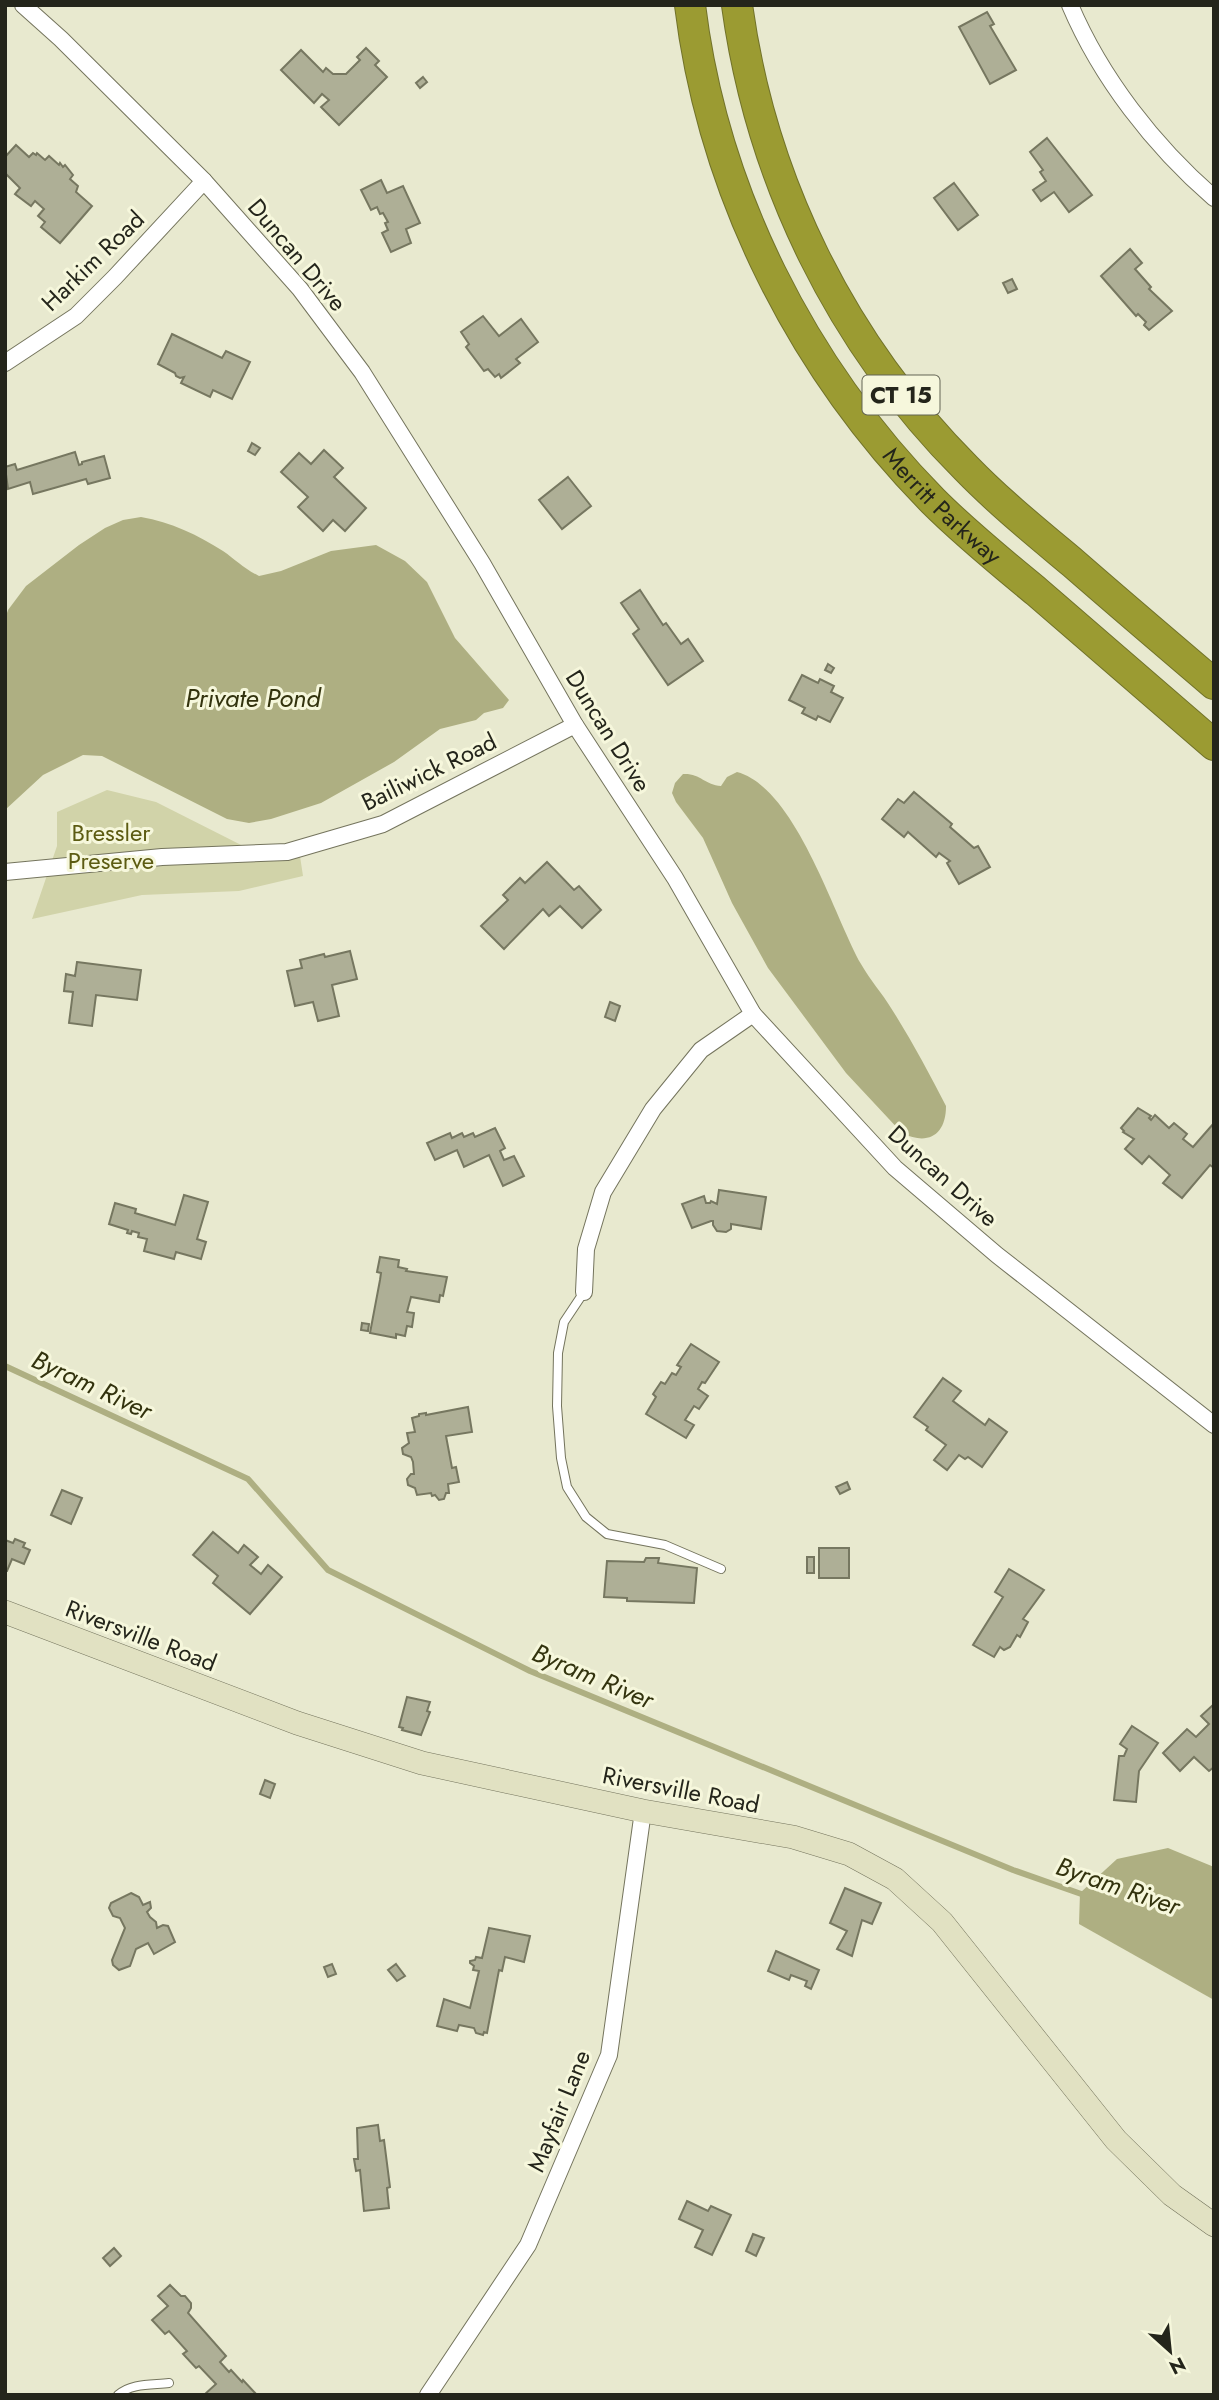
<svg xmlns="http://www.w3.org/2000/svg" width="1219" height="2400" viewBox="0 0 1219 2400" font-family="Jost,sans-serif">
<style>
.green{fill:#d1d3a9}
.water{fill:#aeaf82}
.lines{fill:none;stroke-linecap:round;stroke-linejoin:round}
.stream{stroke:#aeaf82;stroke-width:6}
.building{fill:#aeaf96;stroke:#767760;stroke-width:2}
.lane-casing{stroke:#74745d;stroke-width:10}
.street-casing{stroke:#74745d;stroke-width:18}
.secondary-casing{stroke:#74745d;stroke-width:24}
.highway-casing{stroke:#71722a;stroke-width:32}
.lane{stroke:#fff;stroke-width:8}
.street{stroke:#fff;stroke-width:16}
.secondary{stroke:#e1e1c2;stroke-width:23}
.highway{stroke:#9b9b32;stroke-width:30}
.labels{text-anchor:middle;stroke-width:6;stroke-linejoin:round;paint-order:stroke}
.shield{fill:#f6f7dc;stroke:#636455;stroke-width:2}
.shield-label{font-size:23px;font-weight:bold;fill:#24251b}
.street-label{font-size:24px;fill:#24251b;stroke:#f6f7dc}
.park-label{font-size:24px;fill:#5c5b12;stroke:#f6f7dc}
.water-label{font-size:26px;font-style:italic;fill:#33330e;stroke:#f6f7dc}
</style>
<rect width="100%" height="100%" fill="#e8e9cf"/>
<polygon class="green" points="107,790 156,802 253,851 298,843 303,876 239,891 142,895 32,919 57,846 57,812"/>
<g class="water">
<path d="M141,517C171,522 198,535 223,551C236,560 243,568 259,576L281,571L331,551L376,545L405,561L427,582L455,638L509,700L503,708L484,713L476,720L440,729L394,762L321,803L271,819L249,823L227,819L102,756L83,755L43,775L5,810V619L8,610L26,586L79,545L105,528L123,520Z"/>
<path d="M737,772C796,788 833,914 861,964C870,980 882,993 891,1008C911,1039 929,1073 946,1106C946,1135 928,1146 902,1133L846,1073L768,968L732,903L703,838L676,802L672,793L675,783L683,774C700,773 705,785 721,786L727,777Z"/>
<polygon points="1168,1848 1214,1867 1214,2000 1079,1924 1080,1893 1117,1859"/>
</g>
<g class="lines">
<polyline class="stream" points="5,1366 248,1479 328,1570 530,1671 1013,1870 1087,1896"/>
</g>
<g class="building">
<polygon points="987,12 994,24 990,26 1016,70 990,84 959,27"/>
<polygon points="366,48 379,61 375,65 387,77 339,125 321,107 329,100 322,94 314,103 281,70 301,50 323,72 326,68 333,74 346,74 360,60 357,57"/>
<polygon points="423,77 427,82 420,88 416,83"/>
<polygon points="1047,138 1092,195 1069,212 1054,192 1041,201 1033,190 1046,181 1040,172 1043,170 1030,152"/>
<polygon points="16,145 29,157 33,153 36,155 37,153 45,160 49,156 59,165 60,163 63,167 65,165 73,175 70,179 78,186 76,192 92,206 60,243 41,227 45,222 38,216 44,209 35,201 31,206 15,194 20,188 5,173 5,157"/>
<polygon points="381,180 387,193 403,186 420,223 406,229 411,243 391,252 382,233 388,230 385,223 388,222 383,213 380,214 377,207 371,210 361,190"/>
<polygon points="954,183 978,215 958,230 934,198"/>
<polygon points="1130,249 1142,263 1135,269 1151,287 1149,289 1172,311 1149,330 1144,325 1146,322 1138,314 1136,316 1101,276"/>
<polygon points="1012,279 1017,289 1008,293 1003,283"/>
<polygon points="483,316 499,336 521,319 538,342 516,359 520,363 501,378 499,374 495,377 488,369 484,371 466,347 469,344 461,332"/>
<polygon points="172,334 222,358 226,351 250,362 232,399 213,390 210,397 181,383 184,377 180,378 176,376 175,373 158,364"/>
<polygon points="252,443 260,448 255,455 248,451"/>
<polygon points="324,450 343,468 334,477 366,508 345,531 333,520 323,531 298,507 308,497 281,472 299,453 311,464"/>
<polygon points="75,452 79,465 82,464 82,462 104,456 110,478 88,484 86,479 33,494 30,482 8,489 5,467 15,464 17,470"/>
<polygon points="568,477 591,506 562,529 539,500"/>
<polygon points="640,590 663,625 666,623 681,644 688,639 703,661 668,685 633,634 639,629 621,603"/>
<polygon points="828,664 834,668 831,673 825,670"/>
<polygon points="802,675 818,683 820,679 834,686 831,692 843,698 830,722 818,716 816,720 802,713 805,708 789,700"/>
<polygon points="914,792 952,824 950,827 974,848 978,846 990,867 959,884 947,863 950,861 939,853 936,857 908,832 904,837 882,819 898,799 904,803"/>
<polygon points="547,862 574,890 579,886 601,910 582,928 560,906 549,916 543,909 504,949 481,926 508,900 503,895 520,878 525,883"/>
<polygon points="350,951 357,979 332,985 339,1016 318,1021 313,1002 295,1006 287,971 302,968 300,960 324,954 325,957"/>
<polygon points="77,962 141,970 137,1000 96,995 92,1026 69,1023 73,992 64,991 66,974 75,976"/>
<polygon points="610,1002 620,1006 615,1021 605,1017"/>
<polygon points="1138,1108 1151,1116 1149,1118 1151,1120 1155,1115 1169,1128 1174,1123 1187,1134 1183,1139 1193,1147 1214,1123 1214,1168 1210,1165 1182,1198 1163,1183 1170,1175 1149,1156 1142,1164 1125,1149 1134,1139 1123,1132 1124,1131 1121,1128"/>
<polygon points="495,1128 505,1148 500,1151 504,1160 514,1156 524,1176 503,1186 489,1155 464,1167 457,1150 435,1160 427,1143 450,1133 452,1138 462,1133 464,1137 473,1133 475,1137"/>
<polygon points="719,1190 766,1197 761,1229 731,1224 731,1229 726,1232 717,1231 713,1225 713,1221 711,1221 692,1228 682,1204 704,1196 706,1203 710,1203 711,1201 717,1204"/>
<polygon points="184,1195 208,1202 197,1239 206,1242 201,1259 176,1252 174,1259 144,1251 147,1239 138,1237 139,1233 132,1231 131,1234 127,1233 128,1230 109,1224 115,1203 136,1209 135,1213 175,1225"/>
<polygon points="380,1257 399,1260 398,1267 407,1269 406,1271 447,1277 443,1296 440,1295 439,1302 411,1297 407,1312 414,1313 412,1327 407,1326 405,1336 396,1334 396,1338 370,1333 380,1280 381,1273 377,1272"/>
<polygon points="362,1323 369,1324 368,1331 361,1330"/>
<polygon points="691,1344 719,1362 705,1383 702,1382 698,1389 708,1396 699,1409 694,1406 685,1420 694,1425 686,1438 646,1414 656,1397 653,1394 661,1382 665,1384 672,1373 676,1375 681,1367 677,1365"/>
<polygon points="943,1378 961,1391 953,1401 985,1425 989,1419 1007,1432 982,1467 968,1457 965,1459 959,1455 947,1470 934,1460 946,1445 926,1430 928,1427 914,1417"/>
<polygon points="468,1407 472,1432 446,1436 452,1468 456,1467 459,1482 448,1484 449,1493 446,1493 444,1499 439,1500 435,1495 432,1496 431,1493 417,1495 415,1488 408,1485 407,1479 411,1474 414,1474 413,1462 411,1457 403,1454 402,1448 409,1443 407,1433 415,1432 412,1418 419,1416 419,1414 426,1413 426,1415"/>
<polygon points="847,1482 850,1489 840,1494 836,1487"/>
<polygon points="62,1490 82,1498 71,1524 51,1515"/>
<polygon points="213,1532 238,1553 244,1545 258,1557 250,1565 261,1574 268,1565 282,1577 250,1614 213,1583 218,1576 193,1555"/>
<polygon points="15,1539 25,1543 23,1547 30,1550 24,1564 12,1559 7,1571 5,1571 5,1540 13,1543"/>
<rect x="819" y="1548" width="30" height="30"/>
<rect x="807" y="1557" width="7" height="16"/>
<polygon points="646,1558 659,1558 658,1563 697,1568 694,1603 627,1601 627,1598 604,1597 607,1561 644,1562"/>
<polygon points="1009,1569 1044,1590 1023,1619 1028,1622 1020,1637 1017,1635 1010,1647 1004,1650 1000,1647 994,1657 973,1645 1003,1597 995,1592"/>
<polygon points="407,1697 430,1702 427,1711 430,1712 421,1735 402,1730 403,1728 399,1727"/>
<polygon points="1214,1704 1214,1767 1209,1771 1194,1757 1180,1771 1163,1753 1187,1729 1196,1737 1209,1724 1201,1716"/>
<polygon points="1132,1726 1158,1743 1139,1771 1136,1802 1114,1800 1119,1756 1124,1756 1127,1749 1120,1744"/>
<polygon points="265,1780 275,1784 270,1798 260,1794"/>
<polygon points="845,1888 881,1903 872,1924 862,1920 852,1956 837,1949 847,1931 830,1923"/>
<polygon points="131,1893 139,1897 143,1905 150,1902 151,1908 147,1912 150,1917 156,1922 157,1928 163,1925 168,1926 175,1942 154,1954 148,1943 136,1949 130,1966 119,1970 113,1965 112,1960 125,1928 120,1918 113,1916 109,1908 111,1903"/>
<polygon points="489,1928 530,1936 524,1962 505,1957 502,1971 499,1970 487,2033 484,2032 483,2035 476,2033 474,2028 459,2025 457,2031 437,2026 444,1999 470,2008 479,1971 473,1970 474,1966 470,1963 470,1961 475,1960 476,1957 482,1958"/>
<polygon points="776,1951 819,1970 811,1989 805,1986 807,1981 791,1975 789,1980 768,1971"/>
<polygon points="332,1964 336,1974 328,1977 324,1967"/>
<polygon points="396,1964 405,1976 397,1981 388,1970"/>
<polygon points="378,2125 380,2141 384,2140 390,2187 387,2188 389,2208 364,2211 360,2170 356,2171 354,2159 358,2159 357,2128"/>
<polygon points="687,2201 708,2211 711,2206 731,2215 712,2255 695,2247 703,2230 679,2219"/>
<polygon points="753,2234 764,2238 756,2256 746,2251"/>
<polygon points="114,2248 121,2256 110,2266 103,2258"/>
<polygon points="170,2285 181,2296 185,2296 191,2303 191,2308 188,2313 226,2356 220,2362 229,2372 231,2370 242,2382 243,2380 257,2395 204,2395 216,2384 199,2366 196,2368 183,2354 187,2351 169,2331 165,2334 152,2320 168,2306 158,2296"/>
</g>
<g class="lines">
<defs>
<g id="lane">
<polyline points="584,1292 564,1322 558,1353 557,1406 561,1458 567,1487 586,1517 607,1534 665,1545 721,1569"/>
<path d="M118,2395C131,2383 152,2385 169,2383"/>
</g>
<g id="street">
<polyline points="23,5 61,39 204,181 300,289 362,372 482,563 575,725 675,878 753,1014 895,1168 997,1255 1214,1425"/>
<path d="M1070,5C1101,78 1154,146 1214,198"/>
<polyline points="5,363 76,316 115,277 204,181"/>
<polyline points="5,872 162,857 287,852 383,824 575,725"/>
<polyline points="584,1292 586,1249 603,1192 653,1109 701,1050 753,1014"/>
<polyline points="428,2395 528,2245 609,2055 643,1811"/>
</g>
<polyline id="secondary" points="5,1612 297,1723 422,1763 643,1811 793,1837 849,1854 895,1879 942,1922 1116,2140 1172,2195 1214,2225"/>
<g id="highway">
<path id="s1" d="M690,5C713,192 802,368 933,501C966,534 1002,563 1037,592C1096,643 1155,694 1214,745"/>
<path d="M737,5C761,180 841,343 966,468C999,502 1036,532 1073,563C1120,604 1167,644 1214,684"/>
</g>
</defs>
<use href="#lane" class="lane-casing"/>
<use href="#street" class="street-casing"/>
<use href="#secondary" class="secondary-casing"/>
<use href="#highway" class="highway-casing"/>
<use href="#lane" class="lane"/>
<use href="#street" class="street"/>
<use href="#secondary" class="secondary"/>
<use href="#highway" class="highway"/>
</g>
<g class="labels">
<rect class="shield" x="862.5" y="375.5" width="77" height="39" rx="5"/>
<g class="shield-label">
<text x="901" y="403">CT 15</text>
</g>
<g class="street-label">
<text transform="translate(297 255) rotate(50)" y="8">Duncan Drive</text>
<text transform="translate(93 261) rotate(-44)" y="8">Harkim Road</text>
<text dy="8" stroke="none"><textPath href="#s1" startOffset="572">Merritt Parkway</textPath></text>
<text transform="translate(608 731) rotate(58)" y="8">Duncan Drive</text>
<text transform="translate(429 772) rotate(-26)" y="8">Bailiwick Road</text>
<text transform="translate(943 1176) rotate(42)" y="8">Duncan Drive</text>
<text transform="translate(141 1636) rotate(21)" y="8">Riversville Road</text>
<text transform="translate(681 1790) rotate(11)" y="8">Riversville Road</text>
<text transform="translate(559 2111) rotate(-68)" y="8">Mayfair Lane</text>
</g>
<g class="park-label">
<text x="111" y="841">Bressler<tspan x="111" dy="28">Preserve</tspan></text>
</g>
<g class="water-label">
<text x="253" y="707">Private Pond</text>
<text transform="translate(92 1385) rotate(25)" y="9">Byram River</text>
<text transform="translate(593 1676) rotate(23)" y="9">Byram River</text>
<text transform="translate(1118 1886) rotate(19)" y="9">Byram River</text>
</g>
</g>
<rect width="1219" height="2400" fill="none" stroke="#24251b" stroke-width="14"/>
<g transform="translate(1170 2351) rotate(153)" stroke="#f6f7dc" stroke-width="5" paint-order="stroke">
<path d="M0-5L12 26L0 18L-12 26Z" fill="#24251b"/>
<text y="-10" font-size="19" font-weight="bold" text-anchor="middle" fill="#24251b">N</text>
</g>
</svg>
